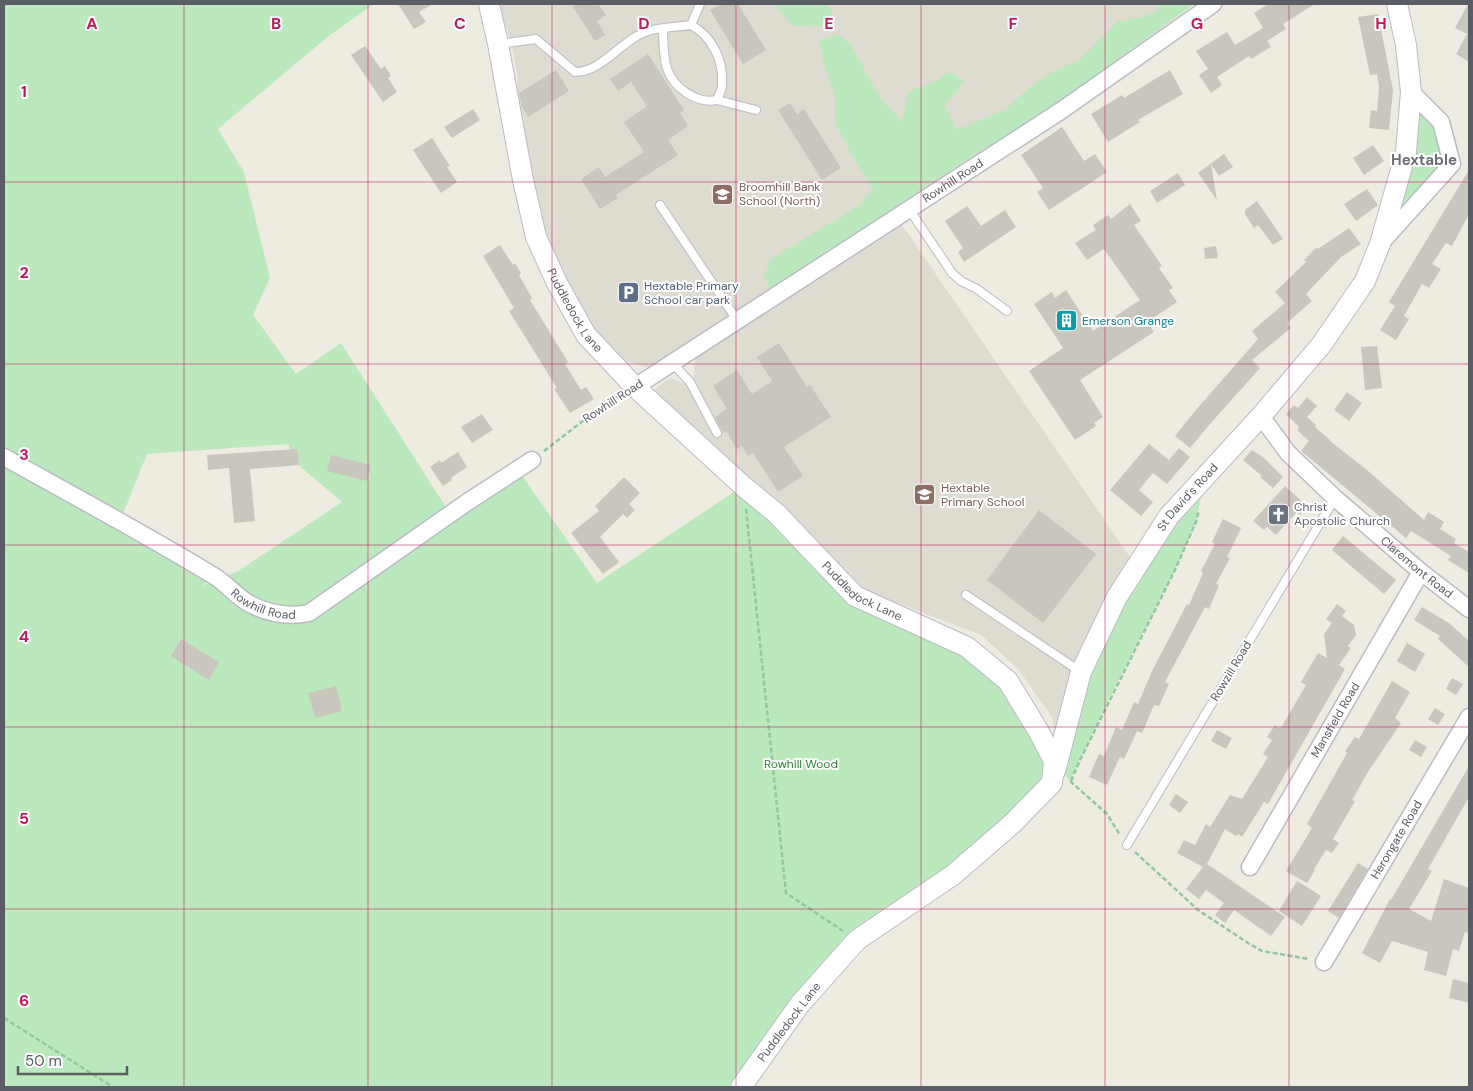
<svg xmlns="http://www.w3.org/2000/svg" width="1473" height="1091" viewBox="0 0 1473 1091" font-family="'DM Sans',sans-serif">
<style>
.education{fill:#dedbd0}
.green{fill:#bbe8bd;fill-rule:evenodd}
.building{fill:#c9c6be}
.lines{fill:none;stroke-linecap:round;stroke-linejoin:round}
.service-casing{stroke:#b9bcc2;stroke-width:10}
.minor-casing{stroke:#b9bcc2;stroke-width:19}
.tertiary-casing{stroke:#b9bcc2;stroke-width:22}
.path{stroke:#92c7a4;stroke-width:2.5;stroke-dasharray:5 2.5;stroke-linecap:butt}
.service{stroke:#fff;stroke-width:8}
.minor{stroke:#fff;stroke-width:16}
.tertiary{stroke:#fff;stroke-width:20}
.grid{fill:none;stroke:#c2185b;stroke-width:1;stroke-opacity:0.55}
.labels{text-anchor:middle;stroke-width:4;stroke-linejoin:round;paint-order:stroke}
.street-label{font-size:12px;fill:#5a5e64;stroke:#fff}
.education-label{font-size:12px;fill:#785e54;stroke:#fff;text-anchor:start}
.service-label{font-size:12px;fill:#4e5e75;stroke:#fff;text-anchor:start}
.culture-label{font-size:12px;fill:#0d838f;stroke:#fff;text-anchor:start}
.worship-label{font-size:12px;fill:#5b616d;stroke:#fff;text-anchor:start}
.park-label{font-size:12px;fill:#2c8233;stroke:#fff}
.quarter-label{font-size:15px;font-weight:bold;fill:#6b7076;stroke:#fff}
.grid-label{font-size:16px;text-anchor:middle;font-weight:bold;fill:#c2185b;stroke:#fff;stroke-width:4;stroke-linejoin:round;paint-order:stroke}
</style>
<rect width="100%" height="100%" fill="#eeece1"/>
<g class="education">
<polygon points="493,4 1194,4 1049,109 991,144 857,234 651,368 618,359 593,331 540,234 512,98 518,80 512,46 505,23 498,26"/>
<polygon points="900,222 1134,563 1058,748 1052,717 1018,669 981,635 858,588 651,392 670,378 685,384 690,382 694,377 695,358"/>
</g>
<g class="green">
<path d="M4,4H374L330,35L218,129L244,172L270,278L253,315L296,374L341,343L453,518L521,474L597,583L743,486L854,597L967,649L1007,682L1038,734L1050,781L1013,822L856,939L736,1087H4ZM289,444L290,458L342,502L238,571L199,587L216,577L120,521L147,454Z"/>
<polygon points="775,4 824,4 834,12 828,17 828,25 815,27 791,25"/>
<polygon points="1157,4 1194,4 1049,109 957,166 771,292 764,276 771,259 857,207 873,190 852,156 835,123 835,96 823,61 819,41 836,34 849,42 881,99 902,122 909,91 936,81 948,72 964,80 958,90 945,105 957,130 1006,109 1029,88 1055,70 1080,60 1118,21 1141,18 1159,10"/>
<polygon points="1411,96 1439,122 1450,164 1382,240"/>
<polygon points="1199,484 1201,497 1196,522 1174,572 1107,703 1070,781 1057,766 1081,672"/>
</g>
<g class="building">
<polygon points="398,4 433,4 419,12 426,22 414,29"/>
<polygon points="571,4 598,4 606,15 597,21 605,35 595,41"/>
<polygon points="721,4 738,4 766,50 743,64 710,10"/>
<polygon points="1268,4 1315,4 1283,24 1286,29 1267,41 1271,47 1251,59 1249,56 1217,77 1222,85 1211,93 1199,75 1208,69 1196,51 1227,32 1235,45 1263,28 1254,13"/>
<polygon points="1468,4 1469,4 1469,62 1456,54 1467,34 1455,28"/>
<polygon points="1378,14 1393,90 1389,130 1369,128 1371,110 1377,111 1379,87 1377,74 1370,75 1358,17"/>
<polygon points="365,46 381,69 385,66 391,76 388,78 397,92 383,102 351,55"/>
<polygon points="648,54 684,110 680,113 688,126 668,140 678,155 616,195 618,198 600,209 581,179 599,167 605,177 644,152 624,122 647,106 631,82 618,91 610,79"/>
<polygon points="556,70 569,91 528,117 522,107 519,93"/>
<polygon points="1170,70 1183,94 1138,120 1140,122 1108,142 1091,114 1122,95 1124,98"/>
<polygon points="790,103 797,114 804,109 841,168 822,180 778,110"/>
<polygon points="473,109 480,120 452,138 444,127"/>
<polygon points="1062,127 1084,161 1095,154 1107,172 1049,210 1037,192 1043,188 1021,155"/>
<polygon points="432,138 450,166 447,167 457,182 441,193 413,150"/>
<polygon points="1373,145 1384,161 1364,175 1353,158"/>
<polygon points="1224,154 1233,167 1219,176 1211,164 1217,200 1198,173"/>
<polygon points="1469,170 1469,214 1452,246 1446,243 1432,264 1441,269 1429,288 1422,284 1404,316 1409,319 1396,340 1380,330 1395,306 1389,302"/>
<polygon points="1178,173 1185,185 1157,203 1150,191"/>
<polygon points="1367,189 1378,205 1356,221 1344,204"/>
<polygon points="1257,201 1283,239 1273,245 1258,225 1254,228 1245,214 1245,210"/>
<polygon points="1130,204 1141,221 1134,225 1162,266 1159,268 1173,288 1169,290 1177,302 1147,322 1154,332 1080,380 1103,417 1094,423 1096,426 1075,440 1029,371 1063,348 1034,304 1052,292 1055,298 1066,290 1093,331 1140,300 1104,249 1087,260 1075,243 1096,230 1093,225 1108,215 1111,219"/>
<polygon points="967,206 981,226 1005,210 1016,227 964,262 958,252 963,248 945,221"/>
<polygon points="1349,228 1361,244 1341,257 1306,294 1312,301 1287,323 1291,328 1252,360 1260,368 1210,424 1190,448 1175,436 1195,411 1258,339 1252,331 1285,303 1275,292 1306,262 1304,260 1317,247 1318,249"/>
<polygon points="500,245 513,265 515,263 521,273 519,275 532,298 530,300 568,362 565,364 581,390 586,387 594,399 570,413 554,389 557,388 509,311 514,308 483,256"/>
<polygon points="1216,246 1218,258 1205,259 1204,248"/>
<polygon points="779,343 807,387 810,385 831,417 784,447 803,476 778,492 753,453 748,456 742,446 737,449 726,431 723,433 715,417 727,409 713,386 737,370 752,394 772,381 757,357"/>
<polygon points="1377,346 1382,388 1365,390 1361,347"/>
<polygon points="1347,392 1362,403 1349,421 1334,410"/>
<polygon points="1307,397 1317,406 1307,417 1316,425 1315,427 1330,440 1330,441 1367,470 1424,520 1428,512 1444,522 1440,529 1456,539 1454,543 1469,552 1469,573 1448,560 1451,556 1411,531 1406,538 1301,451 1309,441 1297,430 1299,427 1286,414 1294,405 1298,408"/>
<polygon points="482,414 493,430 472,443 461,427"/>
<polygon points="1149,444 1169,460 1179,448 1190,457 1167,484 1153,473 1139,490 1153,502 1141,516 1110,490"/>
<polygon points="297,449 299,465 250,469 255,521 234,523 229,468 208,470 207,455"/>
<polygon points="1252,450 1263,457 1283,477 1273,488 1260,477 1262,476 1243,460"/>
<polygon points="458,452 467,467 451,478 452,480 443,486 430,467 440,460 441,463"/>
<polygon points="331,455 371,465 367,481 327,471"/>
<polygon points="624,477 640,493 629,504 635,510 627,518 623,514 600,537 619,562 603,574 571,533 599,511 595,506"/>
<polygon points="1285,486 1307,506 1300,515 1297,512 1276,535 1267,527 1264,530 1253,521"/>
<polygon points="1039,510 1096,554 1043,623 987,580"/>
<polygon points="1223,519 1241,528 1227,557 1230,558 1216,584 1219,585 1209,609 1205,607 1165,682 1169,684 1159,706 1154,705 1142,733 1137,731 1124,759 1120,757 1107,785 1089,777 1099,754 1104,756 1116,727 1122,730 1134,702 1138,704 1152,671 1187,604 1189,605 1203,573 1201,571 1215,544 1212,542"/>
<polygon points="1343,536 1396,580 1384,594 1332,550"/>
<polygon points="1337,604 1346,611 1342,616 1354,625 1356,635 1348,646 1351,648 1339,665 1345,669 1268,804 1264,802 1242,837 1238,834 1236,836 1225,829 1207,864 1285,917 1271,936 1234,910 1225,923 1215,915 1224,903 1206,890 1199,899 1186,889 1203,867 1177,853 1184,840 1195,845 1206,824 1210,827 1230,795 1242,799 1268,757 1263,754 1272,740 1267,737 1275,725 1279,728 1282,726 1306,685 1301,682 1318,653 1327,658 1324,634 1332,623 1326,619"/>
<polygon points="1422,607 1449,623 1469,641 1469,667 1438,639 1440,636 1414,620"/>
<polygon points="181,639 219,662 209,680 171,656"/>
<polygon points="1407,643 1425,654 1415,672 1397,661"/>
<polygon points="1452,678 1463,684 1456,695 1446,689"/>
<polygon points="1392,681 1410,692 1395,718 1401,723 1368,772 1352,800 1355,801 1333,839 1339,843 1332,853 1326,850 1314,869 1315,870 1307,883 1286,871 1312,828 1307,824 1347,753 1345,751 1355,737 1359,739"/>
<polygon points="336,686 342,711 315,718 308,693"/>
<polygon points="1435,708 1445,714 1438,725 1428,719"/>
<polygon points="1217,730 1232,738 1226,749 1211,741"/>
<polygon points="1415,740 1427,747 1421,757 1409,750"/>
<polygon points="1469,766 1469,797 1428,869 1432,871 1409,909 1431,921 1444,879 1469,888 1469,933 1465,932 1459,951 1453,949 1446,976 1424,970 1428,952 1392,941 1380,963 1362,953 1390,899 1391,900"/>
<polygon points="1176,794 1188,802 1180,813 1169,805"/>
<polygon points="1358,863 1368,869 1339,918 1328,911"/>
<polygon points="1297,881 1321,896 1302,926 1279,911"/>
<polygon points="1453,979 1469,983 1469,1003 1449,998"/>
</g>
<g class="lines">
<defs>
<g id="service">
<path d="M691,25C712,36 724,61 722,85C722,90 719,95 717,100L756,110"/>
<path d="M663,29C664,57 662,77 688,94C698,100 706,102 717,100"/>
<path d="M498,44L536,39L575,72C603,72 622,39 648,31C661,27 678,27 691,25L700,4"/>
<polyline points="660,205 737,320"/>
<polyline points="909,209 952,273 961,281 977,289 1007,311"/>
<polyline points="672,363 690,382 717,433"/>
<polyline points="966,595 1081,672"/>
<polyline points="1127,845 1335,498"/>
</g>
<g id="minor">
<polyline points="1381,243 1452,164 1441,122 1411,92"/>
<path id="s1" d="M635,387L1062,110L1213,4"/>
<path id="s2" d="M1261,416L1288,453L1335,498L1421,572L1469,609"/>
<path id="s3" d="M4,457C74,496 145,534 214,576C227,584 237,597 250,604C269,614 289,617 309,613L466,503L532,460"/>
<path id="s4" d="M1250,867L1421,572"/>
<path id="s5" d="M1324,962L1469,717"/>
</g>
<g id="tertiary">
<path id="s6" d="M489,4L498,44L523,180L536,237L557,283L586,335L635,387L743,486L777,514L855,596L967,647L1008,681L1039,732L1054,761L1052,783L1013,823L953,875L857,940L800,1004L741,1087"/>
<path id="s7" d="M1055,771L1081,672L1117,597L1169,516L1261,416L1322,344L1365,281L1380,244L1406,152L1411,92L1406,45L1397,4"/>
</g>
</defs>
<use href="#service" class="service-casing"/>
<use href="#minor" class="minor-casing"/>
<use href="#tertiary" class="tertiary-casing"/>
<g class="path">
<polyline points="544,451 605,404 620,395"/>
<polyline points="746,509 786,893 843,931"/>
<polyline points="1070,781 1107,814 1120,835"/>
<polyline points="1071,781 1080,760 1174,572 1196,522 1199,510"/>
<polyline points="1135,852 1198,910 1248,943 1262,951 1309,959"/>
<polyline points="4,1018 113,1087"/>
</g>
<use href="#service" class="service"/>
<use href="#minor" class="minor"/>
<use href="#tertiary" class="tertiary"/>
</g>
<path class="grid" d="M184,4V1087M368,4V1087M552,4V1087M736,4V1087M921,4V1087M1105,4V1087M1289,4V1087M4,182H1469M4,364H1469M4,545H1469M4,727H1469M4,909H1469"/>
<defs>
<symbol id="school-square" viewBox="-11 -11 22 22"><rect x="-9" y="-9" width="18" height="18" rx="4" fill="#8d6e63" stroke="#fff"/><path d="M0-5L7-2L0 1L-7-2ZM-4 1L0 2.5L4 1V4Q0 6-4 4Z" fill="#fff"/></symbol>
<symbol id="parking-square" viewBox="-11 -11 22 22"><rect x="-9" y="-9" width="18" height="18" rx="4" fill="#5c6f8a" stroke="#fff"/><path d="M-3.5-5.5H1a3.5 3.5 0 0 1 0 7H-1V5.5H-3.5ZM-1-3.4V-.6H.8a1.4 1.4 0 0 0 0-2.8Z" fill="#fff"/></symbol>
<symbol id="building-square" viewBox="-11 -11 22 22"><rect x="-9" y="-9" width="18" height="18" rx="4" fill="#0f9aa8" stroke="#fff"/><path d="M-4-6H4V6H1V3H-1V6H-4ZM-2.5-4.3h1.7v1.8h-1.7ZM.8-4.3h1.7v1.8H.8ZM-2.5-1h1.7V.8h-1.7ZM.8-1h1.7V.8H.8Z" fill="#fff"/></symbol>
<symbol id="church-square" viewBox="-11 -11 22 22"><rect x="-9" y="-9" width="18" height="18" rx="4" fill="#6b7280" stroke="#fff"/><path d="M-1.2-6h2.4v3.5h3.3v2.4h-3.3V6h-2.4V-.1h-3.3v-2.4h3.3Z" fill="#fff"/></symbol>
</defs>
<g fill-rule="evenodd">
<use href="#school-square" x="710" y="182" width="25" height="25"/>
<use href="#parking-square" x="616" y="280" width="25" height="25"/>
<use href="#building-square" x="1054" y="308" width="25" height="25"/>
<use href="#school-square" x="912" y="482" width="25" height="25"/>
<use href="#church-square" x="1266" y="502" width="25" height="25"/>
</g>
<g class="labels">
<g class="street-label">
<text dy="4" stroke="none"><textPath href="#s1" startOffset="379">Rowhill Road</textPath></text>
<text dy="4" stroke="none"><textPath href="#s6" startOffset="321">Puddledock Lane</textPath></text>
<text transform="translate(613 401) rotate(-33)" y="4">Rowhill Road</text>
<text dy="4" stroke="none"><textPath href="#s7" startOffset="308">St David's Road</textPath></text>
<text dy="4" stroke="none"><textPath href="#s2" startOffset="218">Claremont Road</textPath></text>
<text dy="4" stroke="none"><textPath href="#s6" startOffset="726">Puddledock Lane</textPath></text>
<text dy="4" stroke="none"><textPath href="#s3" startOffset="300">Rowhill Road</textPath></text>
<text transform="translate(1231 671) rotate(-59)" y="4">Rowzill Road</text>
<text dy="4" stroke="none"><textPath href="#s4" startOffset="170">Mansfield Road</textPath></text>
<text dy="4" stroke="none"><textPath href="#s5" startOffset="142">Herongate Road</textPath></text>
<text transform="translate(789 1022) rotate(-53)" y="4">Puddledock Lane</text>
</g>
<g class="education-label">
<text x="739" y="191">Broomhill Bank<tspan x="739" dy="14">School (North)</tspan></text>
<text x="941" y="492">Hextable<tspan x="941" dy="14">Primary School</tspan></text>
</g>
<g class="service-label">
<text x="644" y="290">Hextable Primary<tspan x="644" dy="14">School car park</tspan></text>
</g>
<g class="culture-label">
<text x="1082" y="325">Emerson Grange</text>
</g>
<g class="worship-label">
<text x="1294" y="511">Christ<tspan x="1294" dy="14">Apostolic Church</tspan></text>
</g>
<g class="park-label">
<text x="801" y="768">Rowhill Wood</text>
</g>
<g class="quarter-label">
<text x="1424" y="165">Hextable</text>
</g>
</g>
<g class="grid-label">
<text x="92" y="29">A</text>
<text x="276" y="29">B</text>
<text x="460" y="29">C</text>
<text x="644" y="29">D</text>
<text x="829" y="29">E</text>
<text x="1013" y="29">F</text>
<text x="1197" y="29">G</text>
<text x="1381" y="29">H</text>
<text x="24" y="97">1</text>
<text x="24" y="278">2</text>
<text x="24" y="460">3</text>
<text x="24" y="642">4</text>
<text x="24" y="824">5</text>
<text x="24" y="1006">6</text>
</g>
<rect width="1473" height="1091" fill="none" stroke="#5a5e64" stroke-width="10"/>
<path d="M18 1066v8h109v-8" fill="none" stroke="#5a5e64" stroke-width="2.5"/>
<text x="25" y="1066" font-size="15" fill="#5a5e64" stroke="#ffffff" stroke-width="4" paint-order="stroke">50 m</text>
</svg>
